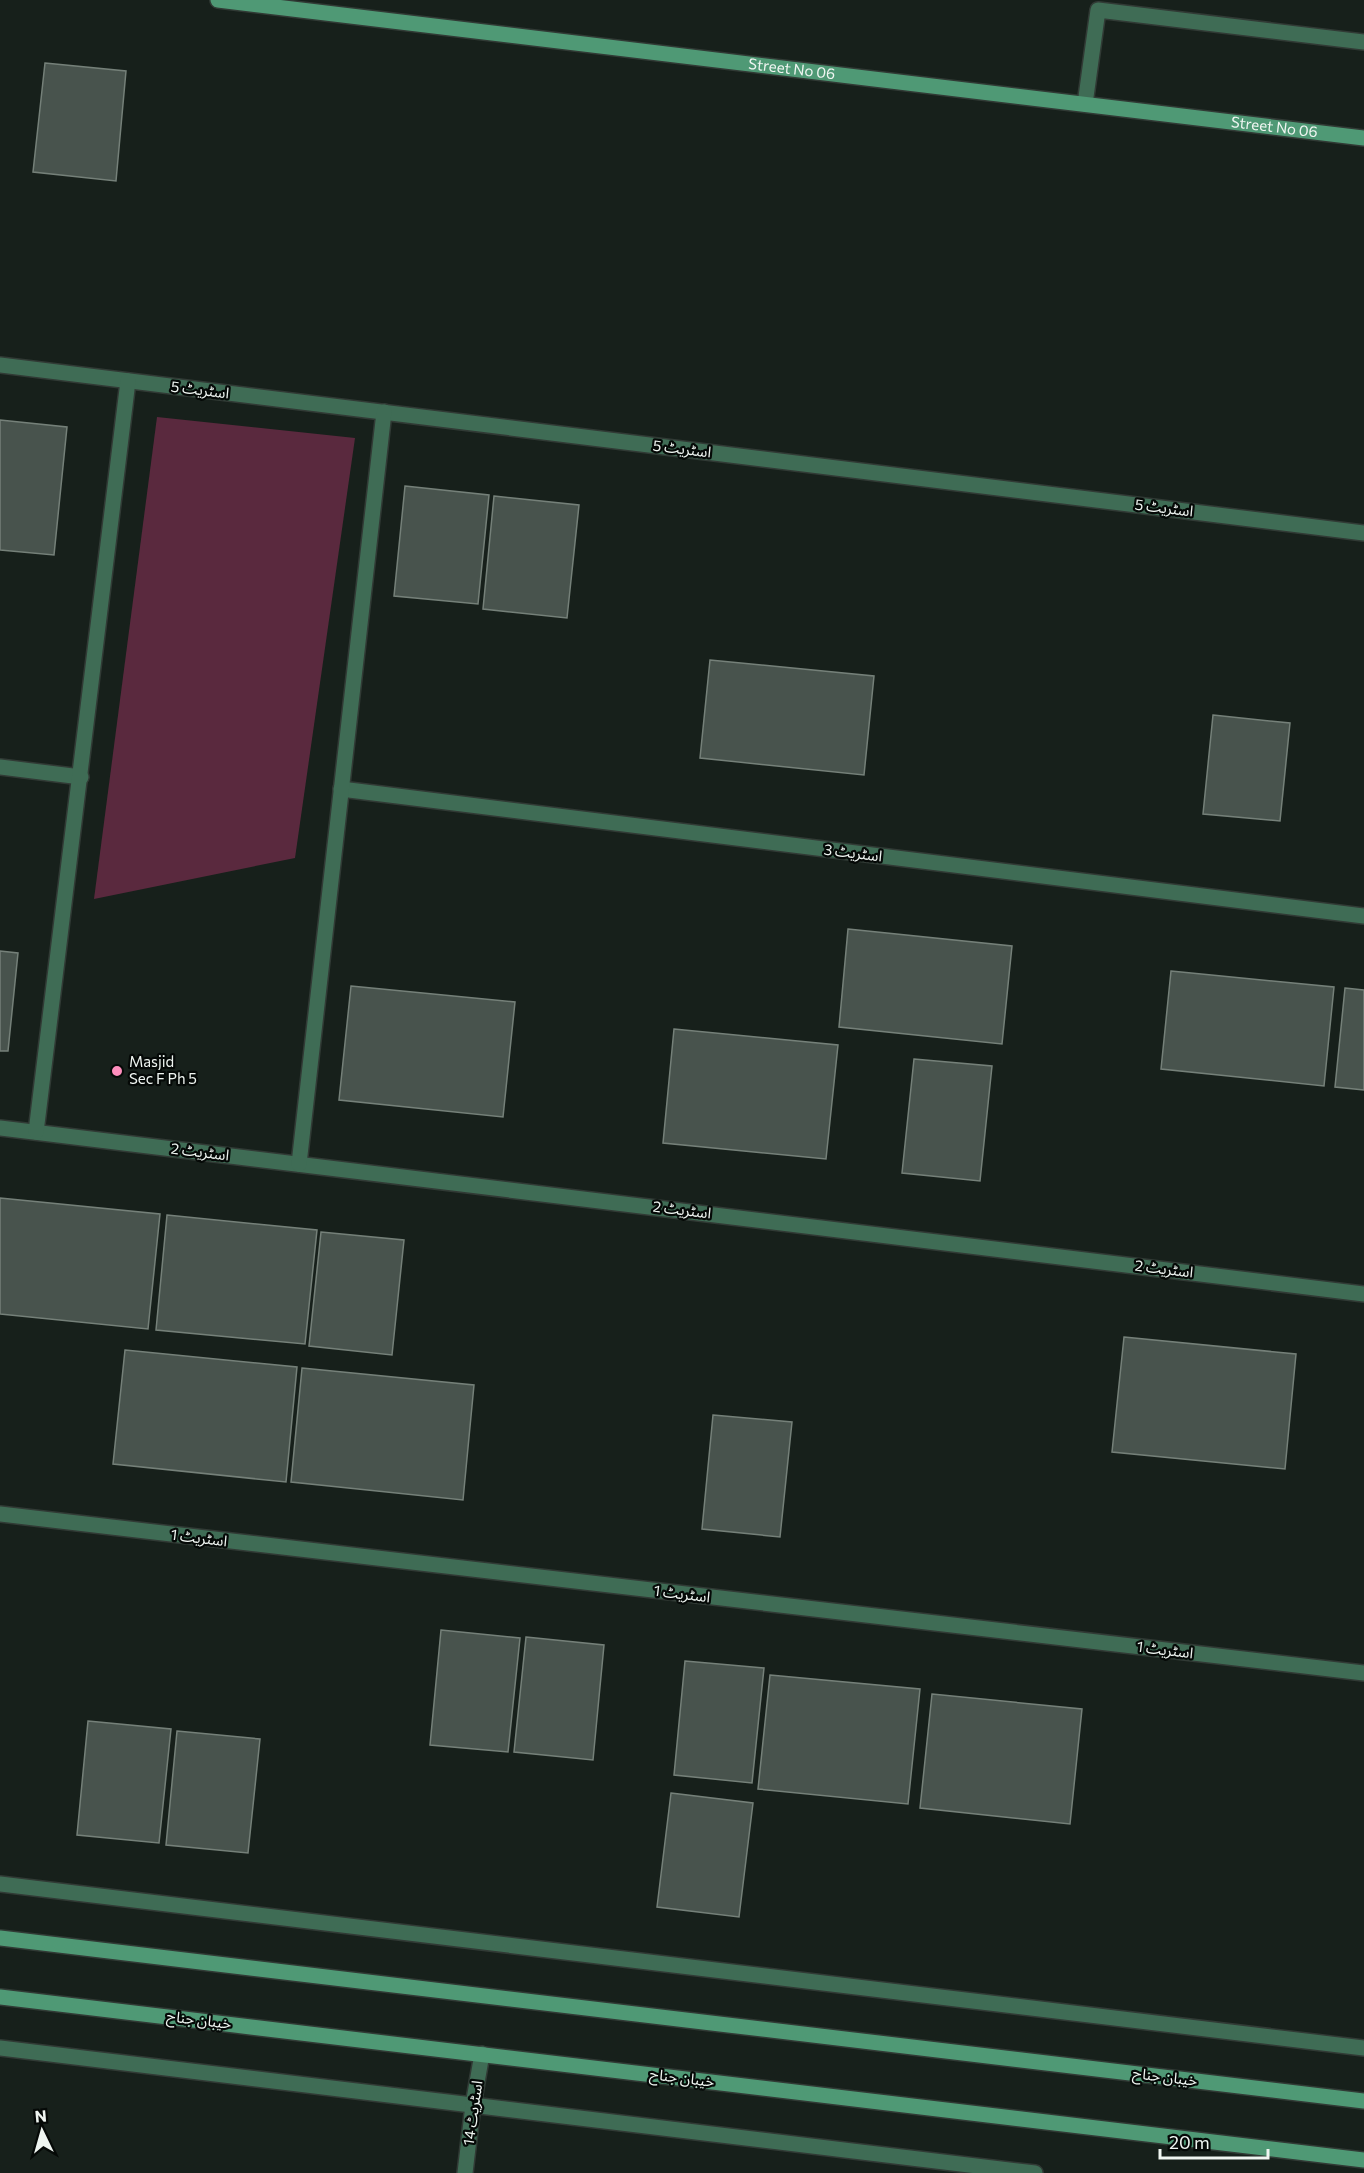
<svg xmlns="http://www.w3.org/2000/svg" width="1364" height="2173" viewBox="0 0 1364 2173" font-family="Commissioner,'Noto Sans Arabic',sans-serif">
<style>
.green{fill:#5a293e}
.building{fill:#48534d;stroke:#758079;stroke-width:1.5}
.lines{fill:none;stroke-linecap:round;stroke-linejoin:round}
.lane-casing{stroke:#313a35;stroke-width:18}
.street-casing{stroke:#313a35;stroke-width:18}
.secondary-casing{stroke:#313a35;stroke-width:18}
.lane{stroke:#3f6c55;stroke-width:15}
.street{stroke:#3f6c55;stroke-width:15}
.secondary{stroke:#4f9975;stroke-width:15}
.poi-dot{fill:#fe8ebd;stroke:#050907;stroke-width:2}
.labels{text-anchor:middle;stroke-width:4.5;stroke-linejoin:round;paint-order:stroke}
.street-label{font-size:15px;fill:#eff5f1;stroke:#050907}
.poi-label{font-size:15px;fill:#eff5f1;stroke:#050907;text-anchor:start}
</style>
<rect width="100%" height="100%" fill="#17201b"/>
<polygon class="green" points="157,417 355,438 295,858 94,899"/>
<g class="building">
<polygon points="45,63 126,71 116,181 33,172"/>
<polygon points="0,420 67,427 54,555 0,550"/>
<polygon points="405,486 489,495 478,604 394,596"/>
<polygon points="494,496 579,505 567,618 483,609"/>
<polygon points="710,660 874,676 864,775 700,758"/>
<polygon points="1213,715 1290,723 1280,821 1203,814"/>
<polygon points="848,929 1012,946 1002,1044 839,1027"/>
<polygon points="0,951 18,953 8,1051 0,1051"/>
<polygon points="1171,971 1334,987 1324,1086 1161,1069"/>
<polygon points="351,986 515,1002 503,1117 339,1100"/>
<polygon points="1345,988 1364,990 1364,1090 1335,1087"/>
<polygon points="674,1029 838,1045 826,1159 663,1143"/>
<polygon points="914,1059 992,1066 980,1181 902,1173"/>
<polygon points="0,1198 160,1214 148,1329 0,1314"/>
<polygon points="167,1215 317,1230 305,1344 156,1330"/>
<polygon points="321,1232 404,1240 392,1355 309,1346"/>
<polygon points="1124,1337 1296,1354 1285,1469 1112,1452"/>
<polygon points="125,1350 297,1367 286,1482 113,1464"/>
<polygon points="302,1368 474,1385 463,1500 291,1482"/>
<polygon points="713,1415 792,1422 780,1537 702,1529"/>
<polygon points="441,1630 520,1638 508,1752 430,1745"/>
<polygon points="526,1637 604,1645 593,1760 514,1752"/>
<polygon points="685,1661 764,1668 752,1783 674,1775"/>
<polygon points="770,1675 920,1689 908,1804 758,1789"/>
<polygon points="932,1694 1082,1709 1070,1824 920,1808"/>
<polygon points="88,1721 171,1729 159,1843 77,1835"/>
<polygon points="177,1731 260,1739 248,1853 166,1845"/>
<polygon points="671,1793 753,1803 739,1917 657,1907"/>
</g>
<g class="lines">
<defs>
<polyline id="lane" points="1085,104 1098,10 1364,42"/>
<g id="street">
<polyline points="0,365 1364,533"/>
<polyline points="0,767 81,777"/>
<polyline points="341,789 1364,916"/>
<polyline points="0,1128 1364,1294"/>
<polyline points="36,1132 128,381"/>
<polyline points="299,1164 384,412"/>
<polyline points="0,1514 1364,1673"/>
<polyline points="0,1884 1364,2048"/>
<polyline points="0,2048 1035,2173"/>
<polyline points="465,2173 473,2105 482,2054"/>
</g>
<g id="secondary">
<path id="s1" d="M218,0L1364,138"/>
<polyline points="0,1938 1364,2101"/>
<polyline points="0,1997 1364,2160"/>
</g>
</defs>
<use href="#lane" class="lane-casing"/>
<use href="#street" class="street-casing"/>
<use href="#secondary" class="secondary-casing"/>
<use href="#lane" class="lane"/>
<use href="#street" class="street"/>
<use href="#secondary" class="secondary"/>
</g>
<circle class="poi-dot" cx="117" cy="1071" r="6"/>
<g class="labels">
<g class="street-label">
<text dy="5" stroke="none"><textPath href="#s1" startOffset="578">Street No 06</textPath></text>
<text dy="5" stroke="none"><textPath href="#s1" startOffset="1064">Street No 06</textPath></text>
<text transform="translate(200 390) rotate(7)" y="5">اسٹریٹ 5</text>
<text transform="translate(682 449) rotate(7)" y="5">اسٹریٹ 5</text>
<text transform="translate(1164 508) rotate(7)" y="5">اسٹریٹ 5</text>
<text transform="translate(853 853) rotate(7)" y="5">اسٹریٹ 3</text>
<text transform="translate(200 1152) rotate(7)" y="5">اسٹریٹ 2</text>
<text transform="translate(682 1210) rotate(7)" y="5">اسٹریٹ 2</text>
<text transform="translate(1164 1269) rotate(7)" y="5">اسٹریٹ 2</text>
<text transform="translate(199 1538) rotate(7)" y="5">اسٹریٹ 1</text>
<text transform="translate(682 1594) rotate(7)" y="5">اسٹریٹ 1</text>
<text transform="translate(1165 1650) rotate(7)" y="5">اسٹریٹ 1</text>
<text transform="translate(199 2020) rotate(7)" y="5">خیبان جناح</text>
<text transform="translate(1165 2077) rotate(7)" y="5">خیبان جناح</text>
<text transform="translate(682 2078) rotate(7)" y="5">خیبان جناح</text>
<text transform="translate(473 2113) rotate(-82)" y="5">اسٹریٹ 14</text>
</g>
<g class="poi-label">
<text x="129" y="1067">Masjid<tspan x="129" dy="17">Sec F Ph 5</tspan></text>
</g>
</g>
<g transform="translate(42 2131) rotate(355)" stroke="#050907" stroke-width="4.5" paint-order="stroke">
<path d="M0-4.5L10 22L0 15L-10 22Z" fill="#eff5f1"/>
<text y="-9" font-size="16" font-weight="bold" text-anchor="middle" fill="#eff5f1">N</text>
</g>
<path d="M1160 2149v9h108v-9" fill="none" stroke="#eff5f1" stroke-width="3"/>
<text x="1169" y="2149" font-size="18" fill="#eff5f1" stroke="#050907" stroke-width="4.5" paint-order="stroke">20 m</text>
</svg>
